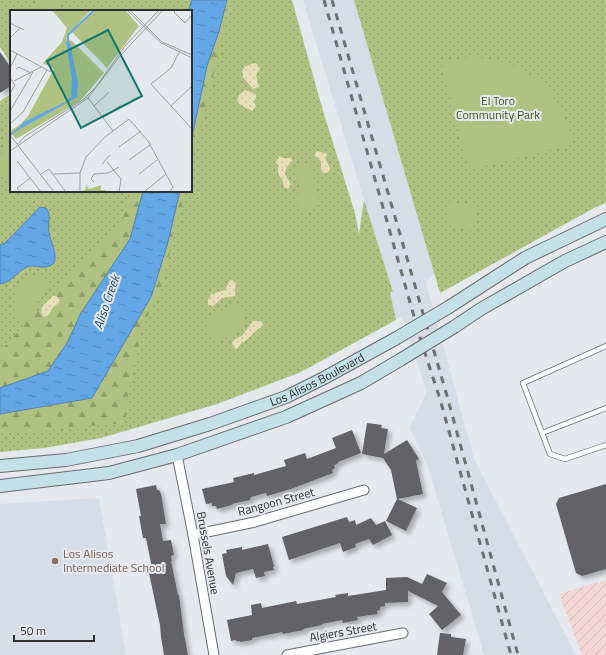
<svg xmlns="http://www.w3.org/2000/svg" width="606" height="655" viewBox="0 0 606 655" font-family="'Titillium Web',sans-serif">
<style>
.built{fill:#d5dee7}
.industrial{fill:url(#industrial-furrows)}
.grass{fill:url(#grass-dots)}
.forest{fill:url(#forest-firs)}
.sand{fill:url(#sand-dots)}
.pitch{fill:#afc281}
.water{fill:url(#water-ripples);stroke:#5383b0}
.building{fill:#636266;filter:url(#shadow)}
.lines{fill:none;stroke-linecap:round;stroke-linejoin:round}
.service-casing{stroke:#686b6e;stroke-width:6}
.minor-casing{stroke:#686b6e;stroke-width:11}
.secondary-casing{stroke:#686b6e;stroke-width:14}
.service{stroke:#fff;stroke-width:4.5}
.minor{stroke:#fff;stroke-width:9}
.secondary{stroke:#c4e0e8;stroke-width:12}
.rail{stroke:#6f7072;stroke-width:3;stroke-dasharray:7 7;stroke-linecap:butt}
.secondary-bridge-casing{stroke:#686b6e;stroke-width:14;stroke-linecap:butt}
.secondary-bridge{stroke:#c4e0e8;stroke-width:12}
.education-dot{fill:#8d6e63;stroke:#e5e8ec;stroke-width:1.5}
.labels{text-anchor:middle;stroke-width:4;stroke-linejoin:round;paint-order:stroke}
.park-label{font-size:12px;fill:#445313;stroke:#e5e8ec}
.street-label{font-size:12px;fill:#2f3031;stroke:#e5e8ec}
.education-label{font-size:12px;fill:#785e54;stroke:#e5e8ec;text-anchor:start}
.water-label{font-size:13px;font-style:italic;fill:#1a4b75;stroke:#e5e8ec}
.inset-river{fill:none;stroke:#63a7e7;stroke-width:2}
.inset-road{fill:none;stroke:#9c9ea1;stroke-width:1}
.view{fill:#0f766e;fill-opacity:0.15;stroke:#0f766e;stroke-width:2}
.inset-edge{fill:none;stroke:#2f3031;stroke-width:2}
</style>
<defs>
<pattern id="industrial-furrows" width="10" height="10" patternUnits="userSpaceOnUse"><rect width="10" height="10" fill="#f2d7d4"/><path d="M-1 1l2-2M0 10L10 0M9 11l2-2" fill="none" stroke="#d0b9b6"/></pattern>
<pattern id="grass-dots" width="8" height="8" patternUnits="userSpaceOnUse"><rect width="8" height="8" fill="#afc281"/><path d="M2 2h.1M6 6h.1" fill="none" stroke="#8f9e6a" stroke-width="1.8" stroke-linecap="round"/></pattern>
<pattern id="forest-firs" width="22" height="20" patternUnits="userSpaceOnUse"><rect width="22" height="20" fill="#afc281"/><path d="M5 1l3.5 6h-7zM16 11l3.5 6h-7z" fill="#8f9e6a"/></pattern>
<pattern id="sand-dots" width="8" height="8" patternUnits="userSpaceOnUse"><rect width="8" height="8" fill="#e8dfb9"/><path d="M2 2h.1M6 6h.1" fill="none" stroke="#c7c0a0" stroke-width="1.8" stroke-linecap="round"/></pattern>
<pattern id="water-ripples" width="26" height="14" patternUnits="userSpaceOnUse"><rect width="26" height="14" fill="#63a7e7"/><path d="M2 4q2-2 4 0t4 0M15 11q2-2 4 0t4 0" fill="none" stroke="#5288bc"/></pattern>
<filter id="shadow"><feDropShadow dx="3.5" dy="3.5" stdDeviation="2" flood-color="#0004"/></filter>
</defs>
<rect width="100%" height="100%" fill="#e5e8ec"/>
<g class="built">
<polygon points="303,0 354,0 435,272 426,282 474,459 576,655 484,655 429,470 410,427 427,392 402,316 396,320 390,292 393,292 364,200"/>
<polygon points="99,498 126,655 0,655 0,504"/>
</g>
<polygon class="industrial" points="606,580 606,655 582,655 559,594"/>
<g class="grass">
<polygon points="0,0 292,0 323,111 355,213 359,234 364,200 393,292 390,292 396,320 301,372 217,404 101,438 44,448 0,452 0,101 11,94 11,191 191,191 191,11 11,11 11,63 0,47"/>
<polygon points="354,0 606,0 606,203 596,207 440,293"/>
</g>
<g class="forest">
<polygon points="191,21 225,28 191,165"/>
<polygon points="129,191 185,191 160,292 143,325 128,394 125,423 0,434 0,351 122,222"/>
</g>
<g class="sand">
<polygon points="256,63 260,68 256,75 259,87 253,89 243,77 242,72 244,67 251,64"/>
<path d="M245,90L256,94V98L254,101L256,106L253,111C249,110 240,104 237,102L239,95Z"/>
<polygon points="317,151 327,154 326,160 331,170 326,173 322,172 321,170 321,161 314,155"/>
<path d="M279,156L283,158H291L292,161C290,164 287,166 286,169C283,174 289,180 291,185L288,189L284,187L283,181L278,174V165L276,162Z"/>
<path d="M230,280L234,281L236,283C234,289 236,293 235,296L222,298L213,306L208,305V300L211,294L225,290Z"/>
<polygon points="53,296 56,296 59,299 59,303 53,307 49,315 44,317 41,314 42,306"/>
<polygon points="253,321 261,321 263,324 263,326 256,331 244,342 242,342 237,349 234,348 232,343 234,340 243,335"/>
</g>
<g class="pitch">
<polygon points="42,0 64,0 57,11 36,11 38,4"/>
<path d="M470,57C531,61 557,87 574,144L473,169L467,164L441,62Z"/>
<path d="M11,131V176C7,177 1,176 0,171C0,164 4,143 5,135L8,132Z"/>
<path d="M301,162C317,162 312,177 315,187C317,195 320,198 318,206C312,212 308,212 301,209C294,198 299,197 299,187C299,178 293,170 301,162Z"/>
<polygon points="450,201 477,207 473,231 446,225"/>
<path d="M30,277C40,275 45,280 48,288C45,295 38,299 36,306C34,311 36,317 31,320C30,321 28,321 25,322C8,325 14,292 20,284C23,281 27,279 30,277Z"/>
<path d="M231,304L239,306L244,312L245,322C236,332 226,342 212,340L206,331L207,323L220,311Z"/>
</g>
<g class="water">
<polygon points="192,0 227,0 219,31 207,66 191,142 191,11 188,11"/>
<polygon points="143,191 180,191 167,246 151,297 92,398 0,414 0,388 48,371 67,343 81,313 130,239"/>
<path d="M40,207L46,208C52,215 47,223 49,232C50,242 58,253 54,263C44,272 37,263 27,267C16,272 13,282 0,284V245L5,243Z"/>
</g>
<g class="building">
<polygon points="0,52 11,68 11,86 0,93"/>
<polygon points="367,423 382,425 381,428 388,429 384,454 407,440 419,459 416,461 423,494 398,499 417,508 406,531 386,521 397,499 391,470 383,458 362,454"/>
<polygon points="352,430 361,453 338,462 339,463 334,465 335,468 332,470 333,473 291,489 267,496 266,493 251,497 250,500 232,504 232,505 217,509 216,506 212,506 212,503 206,504 202,489 234,482 233,478 254,473 254,475 286,466 284,460 305,453 307,459 336,448 332,438"/>
<polygon points="606,484 606,569 582,576 576,573 556,504 559,498"/>
<polygon points="156,485 157,490 159,490 161,494 166,524 160,524 163,541 171,540 174,555 171,556 172,561 171,561 178,595 179,595 184,634 188,655 164,655 161,637 160,625 149,573 153,573 146,538 143,538 139,516 141,516 136,489"/>
<polygon points="347,517 349,522 355,520 356,525 371,518 376,525 385,521 392,535 373,545 369,539 355,544 356,547 343,552 340,543 289,560 282,537"/>
<polygon points="268,544 274,566 273,567 274,570 264,572 265,576 256,578 253,569 236,573 233,585 226,576 222,554 227,553 226,550 242,547 242,550"/>
<polygon points="427,574 447,583 442,592 461,615 442,630 429,614 438,606 408,591 408,602 385,603 385,606 380,607 380,610 377,611 378,614 357,617 358,620 343,623 342,620 322,624 322,625 303,629 304,630 283,634 282,632 252,638 252,640 240,642 240,641 236,641 236,640 231,641 227,620 252,615 251,605 261,603 262,608 296,601 297,604 336,597 335,595 348,593 348,596 386,590 386,578 407,577 422,584"/>
<polygon points="440,633 451,634 451,637 466,639 463,655 437,655"/>
</g>
<g class="lines">
<defs>
<g id="service">
<polyline points="606,346 523,383 550,454 565,459 606,445"/>
<polyline points="542,433 606,408"/>
</g>
<g id="minor">
<polyline points="177,455 193,535 214,655"/>
<polyline points="193,535 255,522 364,490"/>
<polyline points="287,655 403,633"/>
</g>
<g id="secondary">
<polyline points="449,307 525,258 606,219"/>
<polyline points="454,327 481,309 565,261 606,242"/>
<path id="s1" d="M0,466L66,460L138,446L210,424L286,397L324,378L395,339"/>
<polyline points="0,486 109,473 177,455 286,417 361,383 400,360"/>
</g>
</defs>
<use href="#service" class="service-casing"/>
<use href="#minor" class="minor-casing"/>
<use href="#secondary" class="secondary-casing"/>
<use href="#service" class="service"/>
<use href="#minor" class="minor"/>
<use href="#secondary" class="secondary"/>
<g class="rail">
<polyline points="324,0 421,341 440,399 511,655"/>
<polyline points="332,0 447,396 518,655"/>
</g>
<defs>
<g id="secondary-bridge">
<polyline points="395,339 449,307"/>
<polyline points="400,360 454,327"/>
</g>
</defs>
<use href="#secondary-bridge" class="secondary-bridge-casing"/>
<use href="#secondary-bridge" class="secondary-bridge"/>
</g>
<circle class="education-dot" cx="55" cy="561" r="4"/>
<g class="labels">
<g class="park-label">
<text x="498" y="105">El Toro<tspan x="498" dy="14">Community Park</tspan></text>
</g>
<g class="street-label">
<text dy="4" stroke="none"><textPath href="#s1" startOffset="331">Los Alisos Boulevard</textPath></text>
<text transform="translate(276 502) rotate(-15)" y="4">Rangoon Street</text>
<text transform="translate(208 553) rotate(80)" y="4">Brussels Avenue</text>
<text transform="translate(343 632) rotate(-10)" y="4">Algiers Street</text>
</g>
<g class="education-label">
<text x="63" y="558">Los Alisos<tspan x="63" dy="14">Intermediate School</tspan></text>
</g>
<g class="water-label">
<text transform="translate(106 302) rotate(-71)" y="5">Aliso Creek</text>
</g>
</g>
<g transform="translate(10 10)">
<rect width="182" height="182" fill="#e5e8ec"/>
<path d="M42,0H81L60,22L56,29L62,31L94,63L70,91L6,129L0,121L11,114L18,106L44,59L33,53L52,32L57,18ZM84,0H115L129,16L97,58L62,22ZM76,175L79,179L91,175V180H96L95,182H70L75,180Z" fill="#afc281"/>
<path d="M61,43L71,88L5,127L3,124L21,106L54,92L61,68L55,44Z" fill="#afc281"/>
<path d="M115,8L122,17L110,19L105,15ZM94,31L103,36L94,44L85,35Z" fill="#afc281"/>
<path d="M56,32H60L68,74L67,87L12,118L10,116L14,112L55,92L61,86L62,69Z" fill="#63a7e7"/>
<path class="inset-river" d="M58,32V25L84,0M0,125L11,117"/>
<path class="inset-road" d="M117,0L151,33L182,48M120,0L152,32L182,45M166,0L164,2L175,13L182,5M0,13L14,20M0,28L10,18M0,40L41,62M170,41L161,58L141,74L182,119M0,58L7,44M6,59L9,57L21,63M0,68L5,75L0,83M4,71L31,57M78,88L103,121M84,96L99,82M161,96L182,76M0,101L23,62M93,108L111,95M1,113L13,102L37,60M0,125L44,182M8,134L14,127L74,89L86,77L115,36L149,0M109,137L131,121M0,141L78,88L110,46L153,0M119,150L140,135M7,151L31,182M97,152L111,169L109,182M92,154L100,145M31,164L39,159L55,181M44,164L70,163M129,164L147,150M84,172L81,169L84,164L98,163L109,157M10,182L7,178L20,168M70,182V163L76,147L95,127L119,109L138,131L163,177L160,182M134,182L156,164"/>
<path class="view" d="M98,20L132,86L71,118L37,51Z"/>
<rect width="182" height="182" class="inset-edge"/>
</g>
<path d="M14 635v6h80v-6" fill="none" stroke="#2f3031" stroke-width="2"/>
<text x="20" y="635" font-size="12" fill="#2f3031" stroke="#e5e8ec" stroke-width="3" paint-order="stroke">50 m</text>
</svg>
